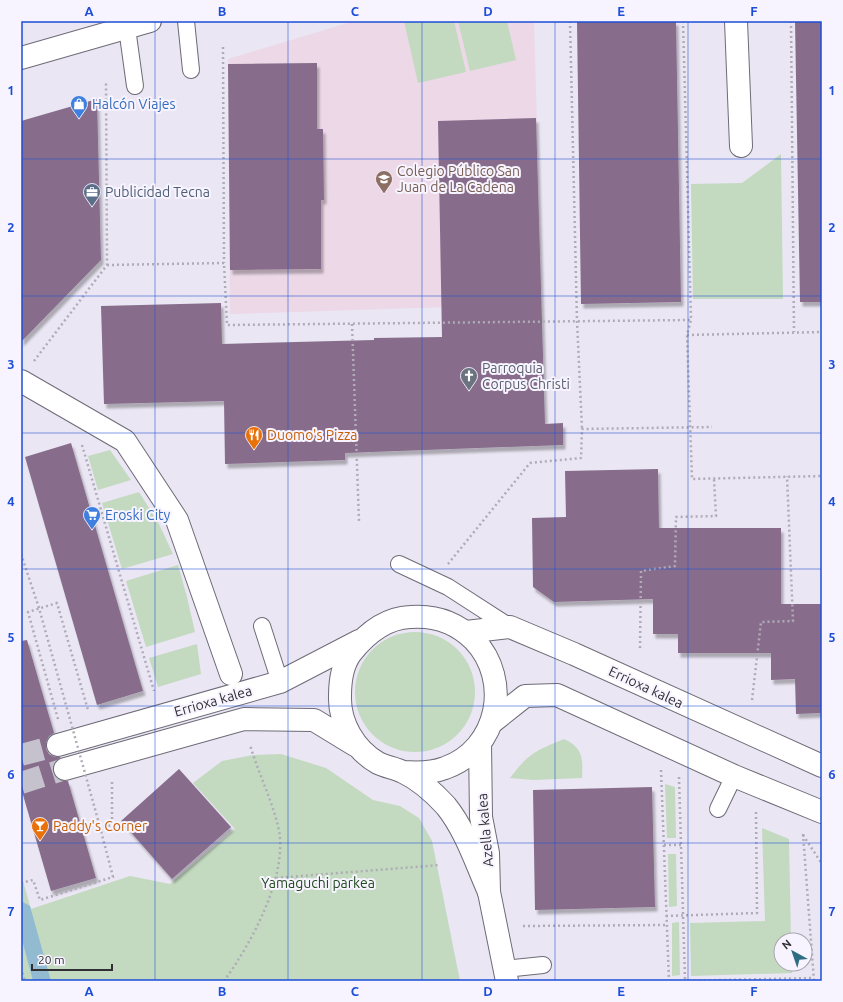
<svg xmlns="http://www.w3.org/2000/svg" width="843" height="1002" viewBox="0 0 843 1002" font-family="Ubuntu,sans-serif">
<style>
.education{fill:#ecd8e7}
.green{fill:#c3dac0}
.water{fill:#92bbd2}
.building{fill:#876d8b;filter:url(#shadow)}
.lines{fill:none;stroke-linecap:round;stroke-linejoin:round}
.street-tunnel{stroke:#c5c1cd;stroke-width:22;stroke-dasharray:22 11;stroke-linecap:butt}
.lane-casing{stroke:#6e6b77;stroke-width:18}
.street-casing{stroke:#6e6b77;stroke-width:24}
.secondary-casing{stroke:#6e6b77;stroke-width:24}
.path{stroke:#afacb6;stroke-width:2.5;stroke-dasharray:2 3;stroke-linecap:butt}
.lane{stroke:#fff;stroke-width:16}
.street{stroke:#fff;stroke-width:22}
.secondary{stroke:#fff;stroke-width:22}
.path-bridge{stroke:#afacb6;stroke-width:2.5;stroke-dasharray:2 3;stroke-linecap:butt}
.grid{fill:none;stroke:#1d4ed8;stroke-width:1;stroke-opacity:0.55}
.labels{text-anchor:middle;stroke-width:4;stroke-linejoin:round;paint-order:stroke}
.shop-label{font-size:14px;fill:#366cbe;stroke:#f7f4ff;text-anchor:start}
.education-label{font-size:14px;fill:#785e54;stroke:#f7f4ff;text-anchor:start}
.service-label{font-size:14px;fill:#4e5e75;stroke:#f7f4ff;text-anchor:start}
.worship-label{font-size:14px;fill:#5b616d;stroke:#f7f4ff;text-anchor:start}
.food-label{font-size:14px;fill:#c56008;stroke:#f7f4ff;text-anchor:start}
.street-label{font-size:14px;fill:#2f2e33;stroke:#f7f4ff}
.park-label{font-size:14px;fill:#214a1e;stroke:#f7f4ff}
.neatline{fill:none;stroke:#1d4ed8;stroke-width:1.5}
.grid-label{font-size:13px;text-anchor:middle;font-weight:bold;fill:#1d4ed8}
</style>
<defs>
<filter id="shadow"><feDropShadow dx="2.5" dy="4.5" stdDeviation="1" flood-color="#0004"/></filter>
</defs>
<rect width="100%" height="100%" fill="#eae6f3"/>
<polygon class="education" points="354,21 534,21 542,304 230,314 228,59"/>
<g class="green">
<polygon points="404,21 454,21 466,72 418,83"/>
<polygon points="458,21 507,21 516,60 470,71"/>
<polygon points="781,154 783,299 693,299 691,184 742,183"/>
<polygon points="110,450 131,480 98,490 88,456"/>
<polygon points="139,492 159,524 173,554 122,569 102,503"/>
<polygon points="178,565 187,597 195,632 146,647 126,581"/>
<circle cx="415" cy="692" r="60"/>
<polygon points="197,644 201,674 158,687 149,658"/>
<path d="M564,739C583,748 583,758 582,778L533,780L510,778C529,753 535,751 564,739Z"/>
<polygon points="281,754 326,768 373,800 400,806 419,818 432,841 460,981 21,981 21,874 31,909 130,876 170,884 235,829 193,783 222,761 253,755"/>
<polygon points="665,784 675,787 676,838 667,838"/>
<polygon points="762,828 789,839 791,940 781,940 781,964 792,964 792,973 691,976 690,923 765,921"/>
<polygon points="668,854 676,854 677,906 669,907"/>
<polygon points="679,922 680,975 672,976 672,923"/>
</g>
<polygon class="water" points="21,901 30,906 51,981 33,981 21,936"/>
<g class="building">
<polygon points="577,21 676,21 681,302 581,304"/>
<polygon points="795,21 822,21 822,302 800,302"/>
<polygon points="317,63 317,129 323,129 324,200 321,200 321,269 230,270 228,64"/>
<polygon points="97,99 101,260 21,342 21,121"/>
<polygon points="536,118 545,424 563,423 563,445 345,453 345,460 225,464 224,401 104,404 101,306 221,303 222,344 374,340 374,338 442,337 438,121"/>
<polygon points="71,443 143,691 97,705 25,457"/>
<polygon points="658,469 659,528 781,528 781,604 822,604 822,713 796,714 795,679 771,680 771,653 678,653 678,634 653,634 653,599 554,602 533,587 532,518 566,517 565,471"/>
<polygon points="27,640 54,733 49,736 46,742 46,749 49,754 55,757 61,757 56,761 53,766 53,773 57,778 62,781 68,781 96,878 51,891 21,788 21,641"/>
<polygon points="179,769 231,827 172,879 121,821"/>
<polygon points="652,787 655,907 535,910 533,790"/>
</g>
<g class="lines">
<g class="street-tunnel">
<polyline points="21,755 58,745"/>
<polyline points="21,783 65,769"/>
</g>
<defs>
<g id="lane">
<polyline points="186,21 191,70"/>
<polyline points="127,28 135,86"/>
<polyline points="399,564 448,587 510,627"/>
<polyline points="262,626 280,682"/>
<polyline points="718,809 734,776"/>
<polyline points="504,969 543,965"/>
</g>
<g id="street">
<polyline points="736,21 741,146"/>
<polyline points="21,381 125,441 177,520 231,674"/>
<polyline points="466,632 510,627 574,654 822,766"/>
<polyline points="491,723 525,696 557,695 734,776 822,812"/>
<polyline points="480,743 481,817 488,853 489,892 507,981"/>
<polyline points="58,745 280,682 359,641"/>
<polyline points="65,769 244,719 314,720 355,745"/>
<path d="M404,772C418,773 432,773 445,768C499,749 512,680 474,640C456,622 435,615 410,617C385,618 366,634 351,653C342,665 340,681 340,696C339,723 355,750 378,763C386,767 395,768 403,772C418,779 435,794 446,806C466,831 476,863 489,892"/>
</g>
<polyline id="secondary" points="21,58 150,21"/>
</defs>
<use href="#lane" class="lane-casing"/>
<use href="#street" class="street-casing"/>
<use href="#secondary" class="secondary-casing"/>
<g class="path">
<polyline points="570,21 577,321 582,429"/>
<polyline points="683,21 691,320 687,335 692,479 822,476"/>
<polyline points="791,21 794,332"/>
<polyline points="223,47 224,263"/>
<polyline points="107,265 224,263 227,325 691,320"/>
<polyline points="352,324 359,521"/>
<polyline points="687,335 822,332"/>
<polyline points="34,361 107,265 106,82"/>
<polyline points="82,445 154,691"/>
<polyline points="448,564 530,463 581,458 582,429 712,427"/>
<polyline points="640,648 641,571 675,566 676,517 716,516 714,479"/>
<polyline points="752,700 761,622 793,621 787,476"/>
<polyline points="58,719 28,612 57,603 88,710"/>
<polyline points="661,770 669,981"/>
<polyline points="679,777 685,980"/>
<polyline points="803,834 814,981"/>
<polyline points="803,835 822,864"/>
<polyline points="664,845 681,845"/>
<polyline points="276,878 440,865"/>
<polyline points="21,883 33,880 40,900 113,877 100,827 112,825 112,781"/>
<polyline points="666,916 757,913 756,811"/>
<polyline points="523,926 667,925"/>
<polyline points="21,968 25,981"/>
<path d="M224,981C251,944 290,873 278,826C271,798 258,772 250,745"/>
<polyline points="679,981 814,978"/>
</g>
<use href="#lane" class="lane"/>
<use href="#street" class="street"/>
<use href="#secondary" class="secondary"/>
<polyline class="path-bridge" points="21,554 39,608 100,827"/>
</g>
<path class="grid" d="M155,21V981M288,21V981M422,21V981M555,21V981M688,21V981M21,159H822M21,296H822M21,433H822M21,569H822M21,706H822M21,843H822"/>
<defs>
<symbol id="shop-pin" viewBox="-11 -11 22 30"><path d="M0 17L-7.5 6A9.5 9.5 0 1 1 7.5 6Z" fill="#3f7fe0" stroke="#f7f4ff"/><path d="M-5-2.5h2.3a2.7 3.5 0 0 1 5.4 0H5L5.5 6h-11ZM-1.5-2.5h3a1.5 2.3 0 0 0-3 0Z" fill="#fff"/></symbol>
<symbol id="school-pin" viewBox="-11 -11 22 30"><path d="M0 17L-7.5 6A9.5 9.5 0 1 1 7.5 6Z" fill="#8d6e63" stroke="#f7f4ff"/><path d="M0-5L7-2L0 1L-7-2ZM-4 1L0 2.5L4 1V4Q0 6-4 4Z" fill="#fff"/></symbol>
<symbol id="office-pin" viewBox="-11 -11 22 30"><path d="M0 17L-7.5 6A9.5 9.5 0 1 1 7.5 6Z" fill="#5c6f8a" stroke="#f7f4ff"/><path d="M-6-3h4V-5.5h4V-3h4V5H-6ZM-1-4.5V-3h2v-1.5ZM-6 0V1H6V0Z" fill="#fff"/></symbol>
<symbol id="church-pin" viewBox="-11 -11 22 30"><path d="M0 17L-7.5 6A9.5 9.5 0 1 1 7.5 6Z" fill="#6b7280" stroke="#f7f4ff"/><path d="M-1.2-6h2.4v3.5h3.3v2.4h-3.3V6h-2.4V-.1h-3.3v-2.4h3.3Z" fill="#fff"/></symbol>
<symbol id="restaurant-pin" viewBox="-11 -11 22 30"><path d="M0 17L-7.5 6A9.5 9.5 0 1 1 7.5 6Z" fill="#e8710a" stroke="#f7f4ff"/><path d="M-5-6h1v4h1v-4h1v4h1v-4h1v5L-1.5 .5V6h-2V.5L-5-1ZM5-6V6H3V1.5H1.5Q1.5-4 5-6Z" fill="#fff"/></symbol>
<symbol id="supermarket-pin" viewBox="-11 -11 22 30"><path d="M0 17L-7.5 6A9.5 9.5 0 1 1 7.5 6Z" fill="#3f7fe0" stroke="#f7f4ff"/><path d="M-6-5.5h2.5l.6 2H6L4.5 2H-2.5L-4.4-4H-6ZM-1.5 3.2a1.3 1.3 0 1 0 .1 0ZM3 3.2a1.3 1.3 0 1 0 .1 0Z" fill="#fff"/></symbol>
<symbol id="bar-pin" viewBox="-11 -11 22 30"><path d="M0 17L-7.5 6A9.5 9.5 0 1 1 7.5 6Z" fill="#e8710a" stroke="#f7f4ff"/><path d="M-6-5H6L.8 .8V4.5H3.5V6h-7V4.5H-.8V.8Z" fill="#fff"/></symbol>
</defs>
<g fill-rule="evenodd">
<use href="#shop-pin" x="69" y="94" width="20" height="27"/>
<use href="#school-pin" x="374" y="169" width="20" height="27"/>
<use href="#office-pin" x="82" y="182" width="20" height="27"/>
<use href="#church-pin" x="459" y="366" width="20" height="27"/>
<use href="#restaurant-pin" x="244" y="425" width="20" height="27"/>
<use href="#supermarket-pin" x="82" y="505" width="20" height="27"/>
<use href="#bar-pin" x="30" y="816" width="20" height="27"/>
</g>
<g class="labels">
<g class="shop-label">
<text x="92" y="109">Halcón Viajes</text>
<text x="105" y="520">Eroski City</text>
</g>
<g class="education-label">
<text x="397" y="176">Colegio Público San<tspan x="397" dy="16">Juan de La Cadena</tspan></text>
</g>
<g class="service-label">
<text x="105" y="197">Publicidad Tecna</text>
</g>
<g class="worship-label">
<text x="482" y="373">Parroquia<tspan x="482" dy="16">Corpus Christi</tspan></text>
</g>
<g class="food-label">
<text x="267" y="440">Duomo's Pizza</text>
<text x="53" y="831">Paddy's Corner</text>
</g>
<g class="street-label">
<text transform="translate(646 687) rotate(25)" y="5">Errioxa kalea</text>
<text transform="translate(213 701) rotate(-16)" y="5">Errioxa kalea</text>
<text transform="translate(485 830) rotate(-95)" y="5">Azella kalea</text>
</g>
<g class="park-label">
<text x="318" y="888">Yamaguchi parkea</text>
</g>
</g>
<rect width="843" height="1002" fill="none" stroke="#f7f4ff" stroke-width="44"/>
<g transform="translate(793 952) rotate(320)"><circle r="19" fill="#f7f4ff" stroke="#a7a5ad"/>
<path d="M0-3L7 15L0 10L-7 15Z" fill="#2f6d83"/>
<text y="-6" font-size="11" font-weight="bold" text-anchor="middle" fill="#2f2e33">N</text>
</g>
<path d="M32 964v6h80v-6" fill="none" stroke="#2f2e33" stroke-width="2"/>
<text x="38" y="964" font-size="12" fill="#2f2e33" stroke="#f7f4ff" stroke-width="3" paint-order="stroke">20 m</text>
<rect x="22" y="22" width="799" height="958" class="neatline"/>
<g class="grid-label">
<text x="89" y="16">A</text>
<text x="222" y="16">B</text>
<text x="355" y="16">C</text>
<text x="488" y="16">D</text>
<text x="621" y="16">E</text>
<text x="754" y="16">F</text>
<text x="11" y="95">1</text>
<text x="832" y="95">1</text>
<text x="11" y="232">2</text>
<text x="832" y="232">2</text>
<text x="11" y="369">3</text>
<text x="832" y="369">3</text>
<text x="11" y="506">4</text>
<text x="832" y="506">4</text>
<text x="11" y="642">5</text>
<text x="832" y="642">5</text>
<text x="11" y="779">6</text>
<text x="832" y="779">6</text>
<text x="11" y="916">7</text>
<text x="832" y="916">7</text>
<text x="89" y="996">A</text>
<text x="222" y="996">B</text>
<text x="355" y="996">C</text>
<text x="488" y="996">D</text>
<text x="621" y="996">E</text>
<text x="754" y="996">F</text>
</g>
</svg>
